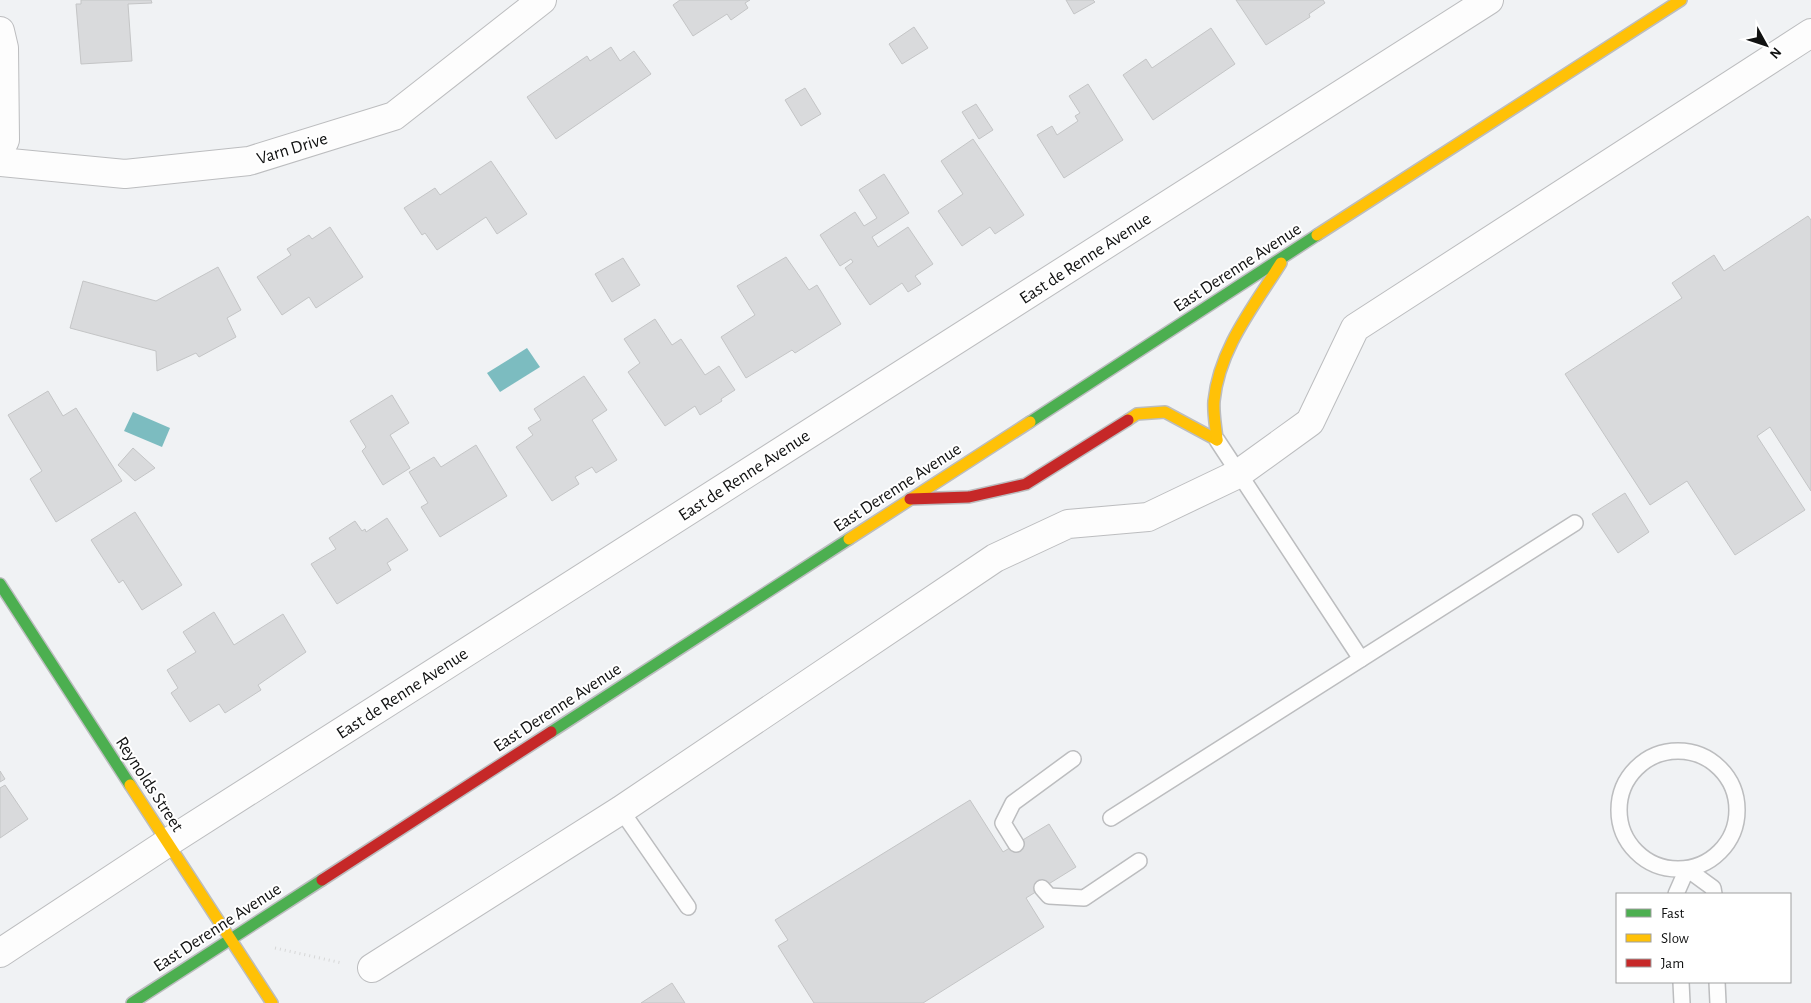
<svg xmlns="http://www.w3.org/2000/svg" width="1811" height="1003" viewBox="0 0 1811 1003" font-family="'Alegreya Sans',sans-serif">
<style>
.water{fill:#7cbcc0}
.building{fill:#d9dadc;stroke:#c4c5c6}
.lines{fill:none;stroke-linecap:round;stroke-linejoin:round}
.lane-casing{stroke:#bcbdbf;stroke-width:18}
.street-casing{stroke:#bcbdbf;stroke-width:30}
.fast-casing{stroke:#bcbdbf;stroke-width:14}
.slow-casing{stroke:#bcbdbf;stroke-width:14}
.jam-casing{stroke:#bcbdbf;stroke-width:14}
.path{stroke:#d6d7d7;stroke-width:3;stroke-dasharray:1 4;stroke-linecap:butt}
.lane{stroke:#fdfdfd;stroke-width:15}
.street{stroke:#fdfdfd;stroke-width:28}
.fast{stroke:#4caf50;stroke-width:11}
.slow{stroke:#ffc107;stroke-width:11}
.jam{stroke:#c62828;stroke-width:11}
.labels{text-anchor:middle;stroke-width:4;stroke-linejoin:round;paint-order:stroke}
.street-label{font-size:18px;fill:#101111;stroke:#fff}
</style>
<rect width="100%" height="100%" fill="#f0f2f4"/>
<g class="water">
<polygon points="527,348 540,367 500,392 487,373"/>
<polygon points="133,412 170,428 162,447 124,431"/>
</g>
<g class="building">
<polygon points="81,0 151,0 152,3 128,4 132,61 81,64 76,4 81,4"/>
<polygon points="680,0 750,0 745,3 748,8 731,20 727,14 693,36 673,5"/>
<polygon points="1066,0 1093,0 1095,2 1074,14"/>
<polygon points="1236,0 1323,0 1325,3 1309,14 1310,17 1266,45"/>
<polygon points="914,27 928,48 902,64 889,44"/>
<polygon points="1211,28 1235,64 1153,120 1123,75 1146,59 1152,68"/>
<polygon points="611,47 620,61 634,51 651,74 556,139 527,97 587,56 590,61"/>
<polygon points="1088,84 1123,140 1064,178 1037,135 1052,126 1057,135 1078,121 1075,116 1080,113 1069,96"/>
<polygon points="805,88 821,114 801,126 785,100"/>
<polygon points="976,104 993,130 979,139 962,112"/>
<polygon points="973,139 1024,215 995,234 990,227 962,246 938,211 963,194 941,161"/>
<polygon points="491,161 527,214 497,234 486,217 437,250 425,233 422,235 404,208 435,188 440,195"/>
<polygon points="884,174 909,213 872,237 878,247 908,227 933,264 915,276 921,284 908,292 902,283 870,305 845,268 853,262 851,259 840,266 820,235 855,212 864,226 877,218 859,190"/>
<polygon points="1808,216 1811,220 1811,491 1770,427 1757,436 1805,510 1735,555 1687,481 1650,505 1565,374 1682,298 1672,283 1714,255 1724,271"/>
<polygon points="330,227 363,277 316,308 309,297 282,315 257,277 291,255 287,249 309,235 312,239"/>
<polygon points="786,257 809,290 817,285 841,324 795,353 792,350 746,378 721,337 755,315 737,286"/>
<polygon points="623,258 640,285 612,302 595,274"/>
<polygon points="218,267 241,310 227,318 236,337 199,357 196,353 157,371 156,351 70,328 83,281 156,301"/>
<polygon points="655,319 672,345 681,339 705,375 719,366 735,390 721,399 722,401 700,415 695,406 665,426 628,372 640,363 624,339"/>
<polygon points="584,376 607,410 592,420 617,460 596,473 592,467 575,477 579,484 552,501 516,447 533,435 528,428 541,420 534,409"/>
<polygon points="48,391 63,416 76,408 122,481 56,522 30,479 42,471 8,415"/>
<polygon points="392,395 409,423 390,435 410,468 383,485 362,451 366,447 350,421"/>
<polygon points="476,445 507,496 440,537 421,507 428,503 409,472 434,457 441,467"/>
<polygon points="133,448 155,468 135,481 118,465"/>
<polygon points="1625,493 1649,532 1618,553 1592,514"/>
<polygon points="135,512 182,585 142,610 123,580 119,583 91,540"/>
<polygon points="387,518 408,550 387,563 391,570 337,604 311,564 336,549 329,538 355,521 362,531 365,529 366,532"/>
<polygon points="214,612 234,645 283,614 306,652 258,685 261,690 225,713 219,704 190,722 171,693 178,688 167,670 196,652 183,632"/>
<polygon points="0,771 5,779 0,782"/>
<polygon points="5,785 28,819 0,838 0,788"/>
<polygon points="970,800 1003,852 1049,824 1076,867 1026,898 1044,927 923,1003 814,1003 778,946 788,940 775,920"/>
<polygon points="672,983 685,1003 641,1003"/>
</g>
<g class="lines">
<defs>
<g id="lane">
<polyline points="1217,440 1361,659"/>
<circle cx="1678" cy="810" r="59"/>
<polyline points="621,810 688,907"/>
<polyline points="1111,818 1575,523"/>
<polyline points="1016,844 1003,823 1013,803 1073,759"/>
<polyline points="1042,888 1049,896 1084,898 1139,861"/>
<polyline points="1676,894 1687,869 1713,888 1714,894"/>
<polyline points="1681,982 1682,1003"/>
<polyline points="1717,982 1718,1003"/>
</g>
<g id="street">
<polyline points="0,31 4,48 5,140 0,150"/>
<polyline points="0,162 125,174 249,161 394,116 542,0"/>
<polyline points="0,953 167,843 1489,0"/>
<polyline points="372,968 621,810 995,558 1068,524 1148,517 1238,474 1310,422 1355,328 1811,33"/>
</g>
<g id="fast">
<polyline points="1030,422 1317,235"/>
<polyline points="0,584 130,785"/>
<polyline points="551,732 849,539"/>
<polyline points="132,1003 322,880"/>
</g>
<g id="slow">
<polyline points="1317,235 1681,0"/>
<polyline points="1128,420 1137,414 1165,412 1217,440"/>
<path d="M1217,440C1216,427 1213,414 1214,401C1219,349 1254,306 1281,263"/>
<polyline points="849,539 1030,422"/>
<polyline points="130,785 272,1003"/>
</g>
<g id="jam">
<polyline points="910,499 969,497 1026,484 1128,420"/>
<polyline points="322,880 551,732"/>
</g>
</defs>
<use href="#lane" class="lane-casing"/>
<use href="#street" class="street-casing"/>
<use href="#fast" class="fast-casing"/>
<use href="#slow" class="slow-casing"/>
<use href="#jam" class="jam-casing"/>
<polyline class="path" points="275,948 342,963"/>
<use href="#lane" class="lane"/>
<use href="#street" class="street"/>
<use href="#fast" class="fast"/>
<use href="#slow" class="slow"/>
<use href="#jam" class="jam"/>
</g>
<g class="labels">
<g class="street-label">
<text transform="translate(292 148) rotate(-17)" y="6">Varn Drive</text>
<text transform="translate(1085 258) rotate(-33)" y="6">East de Renne Avenue</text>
<text transform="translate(1237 267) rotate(-33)" y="6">East Derenne Avenue</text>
<text transform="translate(744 475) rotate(-33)" y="6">East de Renne Avenue</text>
<text transform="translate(897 487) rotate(-33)" y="6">East Derenne Avenue</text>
<text transform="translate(402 693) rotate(-33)" y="6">East de Renne Avenue</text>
<text transform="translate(557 707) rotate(-33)" y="6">East Derenne Avenue</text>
<text transform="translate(150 784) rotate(57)" y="6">Reynolds Street</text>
<text transform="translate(217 927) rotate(-33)" y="6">East Derenne Avenue</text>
</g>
</g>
<rect x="1616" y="893" width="175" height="90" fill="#ffffff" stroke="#9fa0a0"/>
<rect x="1626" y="909" width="25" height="8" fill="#4caf50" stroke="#9fa0a0"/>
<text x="1661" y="918" font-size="15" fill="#101111">Fast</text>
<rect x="1626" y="934" width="25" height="8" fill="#ffc107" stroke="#9fa0a0"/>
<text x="1661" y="943" font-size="15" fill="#101111">Slow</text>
<rect x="1626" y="959" width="25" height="8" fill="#c62828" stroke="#9fa0a0"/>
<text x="1661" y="968" font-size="15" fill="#101111">Jam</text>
<g transform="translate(1766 45) rotate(130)" stroke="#ffffff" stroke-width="4" paint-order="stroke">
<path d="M0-4L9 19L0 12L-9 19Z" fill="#101111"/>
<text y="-8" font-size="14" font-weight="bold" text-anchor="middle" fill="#101111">N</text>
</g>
</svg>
